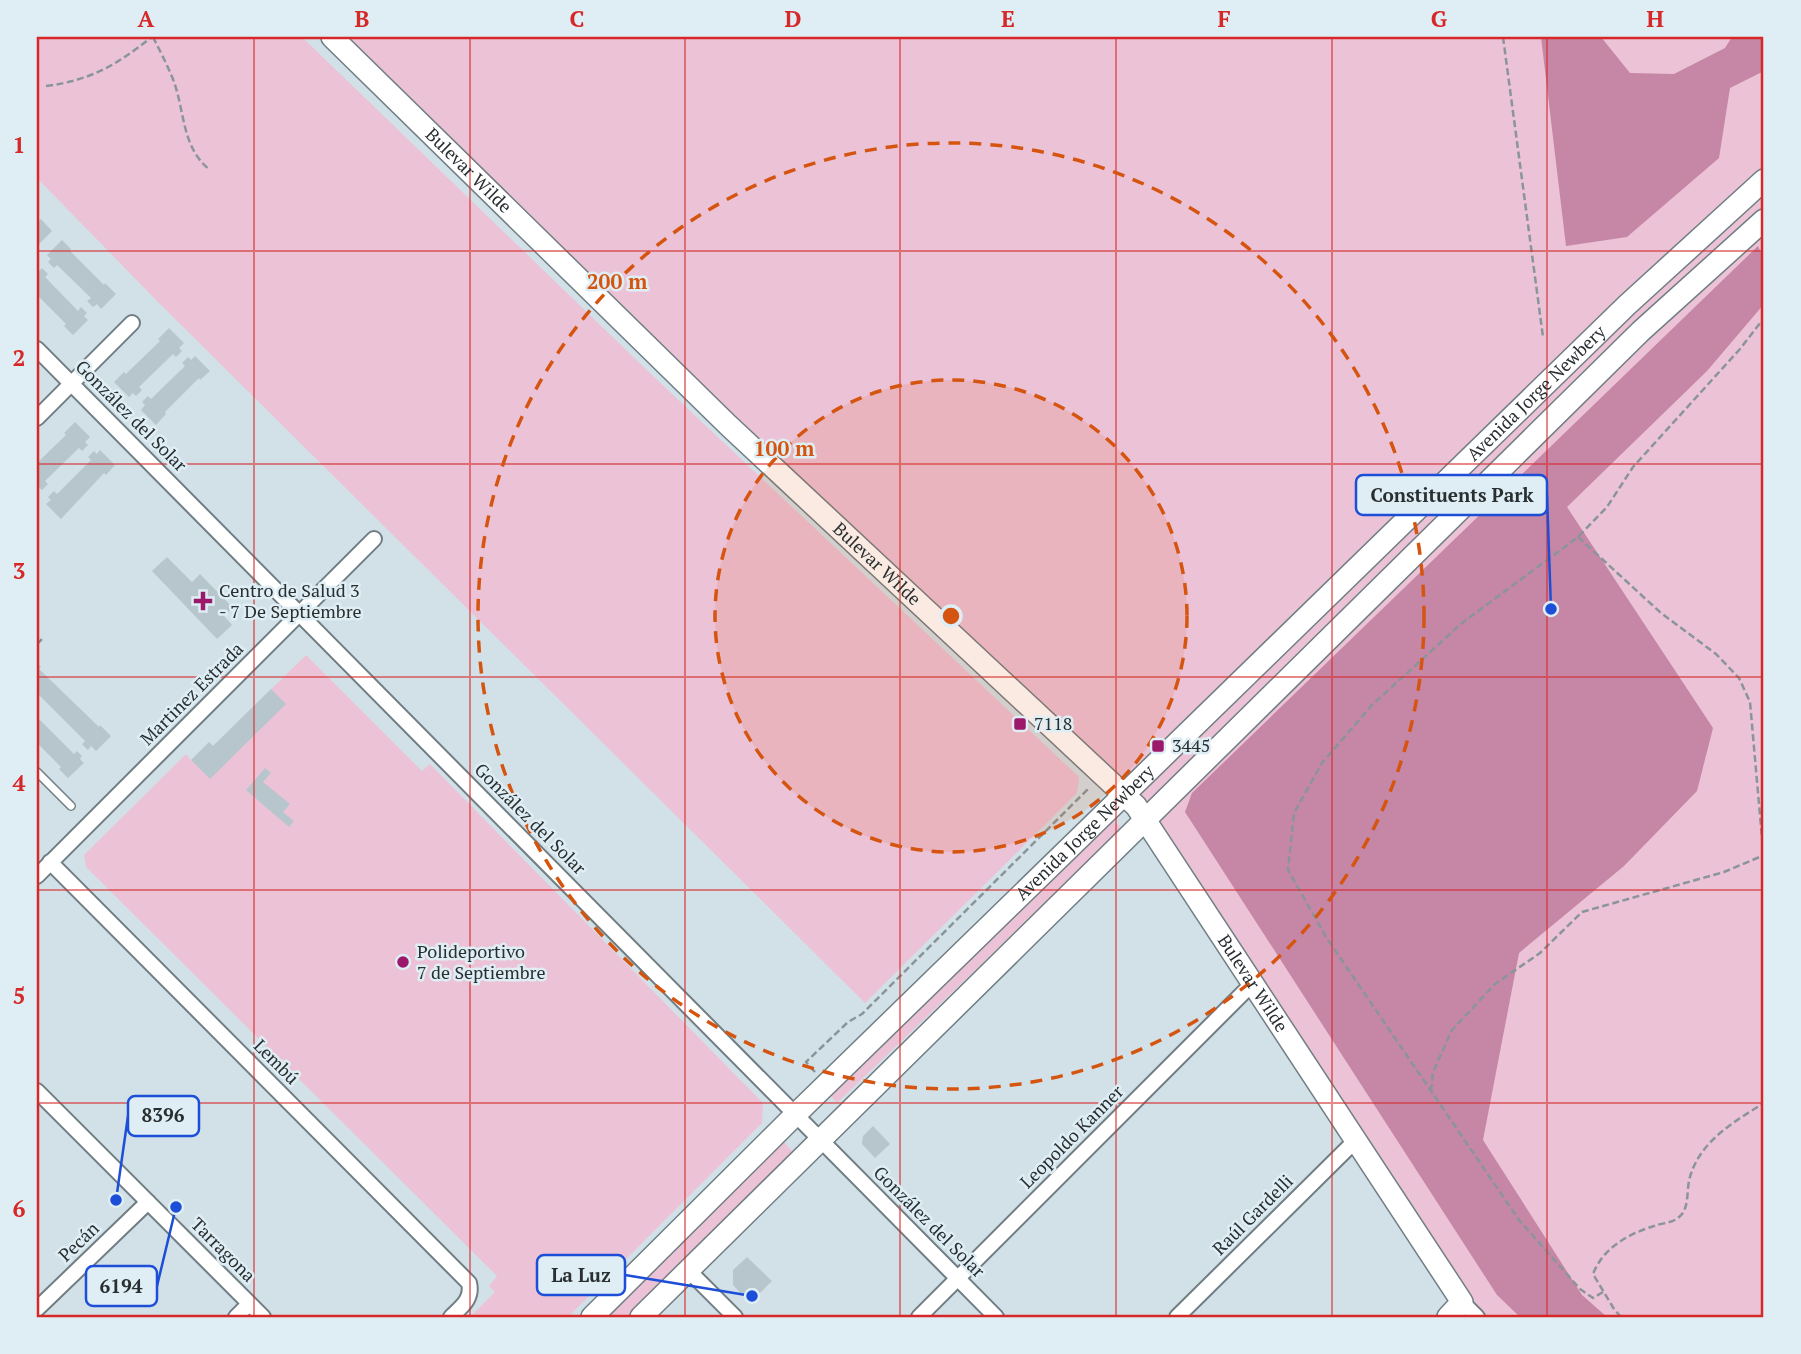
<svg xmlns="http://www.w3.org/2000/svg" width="1801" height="1354" viewBox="0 0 1801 1354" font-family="'PT Serif',serif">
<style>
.green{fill:#ecc2d6}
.forest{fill:#c686a6}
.building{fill:#b7c6cd}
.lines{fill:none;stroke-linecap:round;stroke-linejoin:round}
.lane-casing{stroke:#707e84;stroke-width:10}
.street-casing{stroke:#707e84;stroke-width:18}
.secondary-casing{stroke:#707e84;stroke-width:24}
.path{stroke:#8a959a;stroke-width:2.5;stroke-dasharray:7 3.5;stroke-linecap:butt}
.lane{stroke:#fff;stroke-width:7}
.street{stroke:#fff;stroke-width:14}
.secondary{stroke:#fff;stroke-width:21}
.grid{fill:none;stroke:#d62828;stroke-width:2;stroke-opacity:0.55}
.ring{fill:none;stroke:#d55510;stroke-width:3.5;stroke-dasharray:12 9}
.poi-dot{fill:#9b186b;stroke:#dfeef5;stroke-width:2.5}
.labels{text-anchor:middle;stroke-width:5;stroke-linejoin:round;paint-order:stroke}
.street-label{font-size:18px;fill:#292f31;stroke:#dfeef5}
.poi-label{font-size:18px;fill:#292f31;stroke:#dfeef5;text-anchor:start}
.centre{fill:#d55510;stroke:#dfeef5;stroke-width:3.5}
.ring-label{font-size:21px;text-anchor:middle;font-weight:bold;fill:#d55510;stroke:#dfeef5;stroke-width:5;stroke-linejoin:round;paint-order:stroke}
.leader{fill:none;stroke:#1d4ed8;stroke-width:2.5}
.callout-dot{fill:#1d4ed8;stroke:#dfeef5;stroke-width:2.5}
.callout{fill:#dfeef5;stroke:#1d4ed8;stroke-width:2.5}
.callout-label{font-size:19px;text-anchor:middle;font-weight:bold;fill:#292f31}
.neatline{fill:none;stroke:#d62828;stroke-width:2.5}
.grid-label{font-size:23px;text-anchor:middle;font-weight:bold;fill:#d62828}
</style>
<rect width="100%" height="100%" fill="#d2e1e8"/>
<g class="green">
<polygon points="37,37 302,37 654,377 1079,777 1077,793 865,1003 157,301 37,178"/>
<polygon points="332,37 1764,37 1764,1317 1477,1317 1146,819"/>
<polygon points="306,655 422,771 430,764 763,1103 762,1123 568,1317 470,1317 495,1292 489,1286 497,1276 86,867 84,855 186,754 191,760 213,746"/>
<polygon points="1114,822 1120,826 1118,833 837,1103 828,1093 1108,823"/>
<polygon points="782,1140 793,1152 627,1317 604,1317"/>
</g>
<g class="forest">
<polygon points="1541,37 1601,37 1630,73 1674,74 1725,48 1732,37 1764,37 1764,71 1730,88 1719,158 1627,237 1566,246"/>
<polygon points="1758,246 1764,259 1764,304 1707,371 1567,507 1713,728 1697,791 1624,866 1519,953 1483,1140 1582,1295 1607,1317 1520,1317 1497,1295 1185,812 1192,793"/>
</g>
<g class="building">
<polygon points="37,219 39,221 41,219 52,231 38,245"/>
<polygon points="62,240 71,249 70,251 104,285 105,283 116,294 101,309 97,304 93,307 87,301 91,298 57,265 54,268 48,262 51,259 47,255"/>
<polygon points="42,268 48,274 45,277 78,311 81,307 87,313 84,316 88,320 73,335 64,326 66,324 37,295 37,269 39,271"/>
<polygon points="169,328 184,343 179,348 182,351 176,357 173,354 139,387 142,390 136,396 133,393 129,397 114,382 124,372 126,374 160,341 158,339"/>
<polygon points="195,356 210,371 200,380 199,378 165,412 166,414 156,425 141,410 145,405 142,402 148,396 151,399 185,366 182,363 188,357 191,360"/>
<polygon points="75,422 90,437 85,442 88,445 82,451 79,448 45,481 48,484 42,490 39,487 37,489 37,463 66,435 64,433"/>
<polygon points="100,450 115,465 106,475 104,473 61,519 46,504 51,500 48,497 54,491 57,494 91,460 88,457 94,451 97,454"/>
<polygon points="167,557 192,582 200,574 233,608 224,616 232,625 217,639 152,571"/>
<polygon points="37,663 41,667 39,669 99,727 100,725 111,736 96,751 91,746 88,750 82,744 85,741 37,693"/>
<polygon points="271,689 286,704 210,779 191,760 209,742 213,746"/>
<polygon points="37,717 74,754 77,751 82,756 80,759 84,763 68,778 59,769 61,767 37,743"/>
<polygon points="265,768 271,773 263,782 290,804 283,812 294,821 289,827 246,790"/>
<polygon points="873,1126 890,1144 875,1158 862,1144 863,1136"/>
<polygon points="747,1257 772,1281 750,1303 733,1285 733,1270"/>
</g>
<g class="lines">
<defs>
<polyline id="lane" points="37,772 71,806"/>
<g id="street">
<polyline points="37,349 996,1317"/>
<polyline points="37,418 132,323"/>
<path d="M50,862L469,1283C473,1299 461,1307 451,1317"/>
<polyline points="37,876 374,539"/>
<polyline points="37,1091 263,1317"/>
<polyline points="688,1270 735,1317"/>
<polyline points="1462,1302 1477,1317"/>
<polyline points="37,1309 148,1202"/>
<polyline points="236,1317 249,1304"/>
<polyline points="919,1317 1253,983"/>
<polyline points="1177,1317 1356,1140"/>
</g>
<g id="secondary">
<path id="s1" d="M332,37L728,425L1136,806L1462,1302L1448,1317"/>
<path id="s2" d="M592,1317L796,1114L1627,305L1764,180"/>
<polyline points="641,1317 1641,331 1764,220"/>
</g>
</defs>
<use href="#lane" class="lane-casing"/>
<use href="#street" class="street-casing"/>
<use href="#secondary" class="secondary-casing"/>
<g class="path">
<path d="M153,37C160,51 168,66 174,82C185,113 182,148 210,170"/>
<polyline points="1503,37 1543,337"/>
<path d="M46,86C92,80 116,65 152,37"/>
<polyline points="1578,537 1661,613 1716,654 1739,678 1750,702 1764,861"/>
<polyline points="37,644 44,637"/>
<polyline points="815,1072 806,1062 848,1022 862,1014 1090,787"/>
<polyline points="1431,1091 1433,1072 1452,1030 1495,984 1540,953 1582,912 1724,872 1762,856"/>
<polyline points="1603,1292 1593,1298 1580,1289 1519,1220 1326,937 1288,870 1294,813 1322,763 1372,705 1462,623 1578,537 1607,507 1633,467 1740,349 1764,318"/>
<path d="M1621,1317L1614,1309L1593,1274C1603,1248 1628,1234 1654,1226C1662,1223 1673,1223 1679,1217C1690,1209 1686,1189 1690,1177C1700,1141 1735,1121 1764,1103"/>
</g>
<use href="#lane" class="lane"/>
<use href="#street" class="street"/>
<use href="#secondary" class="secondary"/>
</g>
<path class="grid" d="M254,37V1317M470,37V1317M685,37V1317M900,37V1317M1116,37V1317M1332,37V1317M1547,37V1317M37,251H1764M37,464H1764M37,677H1764M37,890H1764M37,1103H1764"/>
<circle cx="951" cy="616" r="236" fill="#d55510" fill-opacity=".12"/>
<g class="ring">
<circle cx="951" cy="616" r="236"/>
<circle cx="951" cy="616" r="473"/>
</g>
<g class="poi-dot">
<path d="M199.5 590.5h7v7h7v7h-7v7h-7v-7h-7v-7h7z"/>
<rect x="1013" y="717" width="14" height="14" rx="3.5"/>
<rect x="1151" y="739" width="14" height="14" rx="3.5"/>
<circle cx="403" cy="962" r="7"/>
</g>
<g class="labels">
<g class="street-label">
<text dy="6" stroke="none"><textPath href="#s1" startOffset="191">Bulevar Wilde</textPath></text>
<text dy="6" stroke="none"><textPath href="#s2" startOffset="1321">Avenida Jorge Newbery</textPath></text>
<text transform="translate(131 416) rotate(45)" y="6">González del Solar</text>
<text dy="6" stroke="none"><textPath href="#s1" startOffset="758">Bulevar Wilde</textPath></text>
<text transform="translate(192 694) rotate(-45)" y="6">Martinez Estrada</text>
<text transform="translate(530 819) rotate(45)" y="6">González del Solar</text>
<text dy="6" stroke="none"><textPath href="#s2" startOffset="691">Avenida Jorge Newbery</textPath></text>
<text dy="6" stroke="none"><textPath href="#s1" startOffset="1325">Bulevar Wilde</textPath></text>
<text transform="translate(276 1062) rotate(45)" y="6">Lembú</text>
<text transform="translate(1072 1137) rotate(-45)" y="6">Leopoldo Kanner</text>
<text transform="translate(1253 1215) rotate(-45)" y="6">Raúl Gardelli</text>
<text transform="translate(929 1222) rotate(45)" y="6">González del Solar</text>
<text transform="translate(79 1242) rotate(-44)" y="6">Pecán</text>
<text transform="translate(223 1250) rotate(45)" y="6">Tarragona</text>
</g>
<g class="poi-label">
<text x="219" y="597">Centro de Salud 3<tspan x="219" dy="21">- 7 De Septiembre</tspan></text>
<text x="1034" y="730">7118</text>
<text x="1172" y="752">3445</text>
<text x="417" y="958">Polideportivo<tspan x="417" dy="21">7 de Septiembre</tspan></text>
</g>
</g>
<circle cx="951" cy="616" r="10" class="centre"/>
<g class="ring-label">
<text x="617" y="289">200 m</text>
<text x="784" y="456">100 m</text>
</g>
<path class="leader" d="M1551 609L1547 495M116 1200L128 1116M752 1296L625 1275M176 1207L157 1286"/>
<g class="callout-dot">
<circle cx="1551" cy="609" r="7"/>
<circle cx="116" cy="1200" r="7"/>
<circle cx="752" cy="1296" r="7"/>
<circle cx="176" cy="1207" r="7"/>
</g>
<g class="callout">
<rect x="1356" y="475" width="191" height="40" rx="7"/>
<rect x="128" y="1096" width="71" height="40" rx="7"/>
<rect x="537" y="1255" width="88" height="40" rx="7"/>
<rect x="86" y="1266" width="71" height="40" rx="7"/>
</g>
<g class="callout-label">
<text x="1452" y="502">Constituents Park</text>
<text x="163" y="1122">8396</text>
<text x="581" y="1282">La Luz</text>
<text x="121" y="1293">6194</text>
</g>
<rect width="1801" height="1354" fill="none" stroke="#dfeef5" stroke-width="77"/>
<rect x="38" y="38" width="1724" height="1278" class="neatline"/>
<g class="grid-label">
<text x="146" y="27">A</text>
<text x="362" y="27">B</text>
<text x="577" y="27">C</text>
<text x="793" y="27">D</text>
<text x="1008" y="27">E</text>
<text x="1224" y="27">F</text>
<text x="1439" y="27">G</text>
<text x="1655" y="27">H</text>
<text x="19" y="153">1</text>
<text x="19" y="366">2</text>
<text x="19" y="579">3</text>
<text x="19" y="791">4</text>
<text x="19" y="1004">5</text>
<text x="19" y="1217">6</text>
</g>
</svg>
